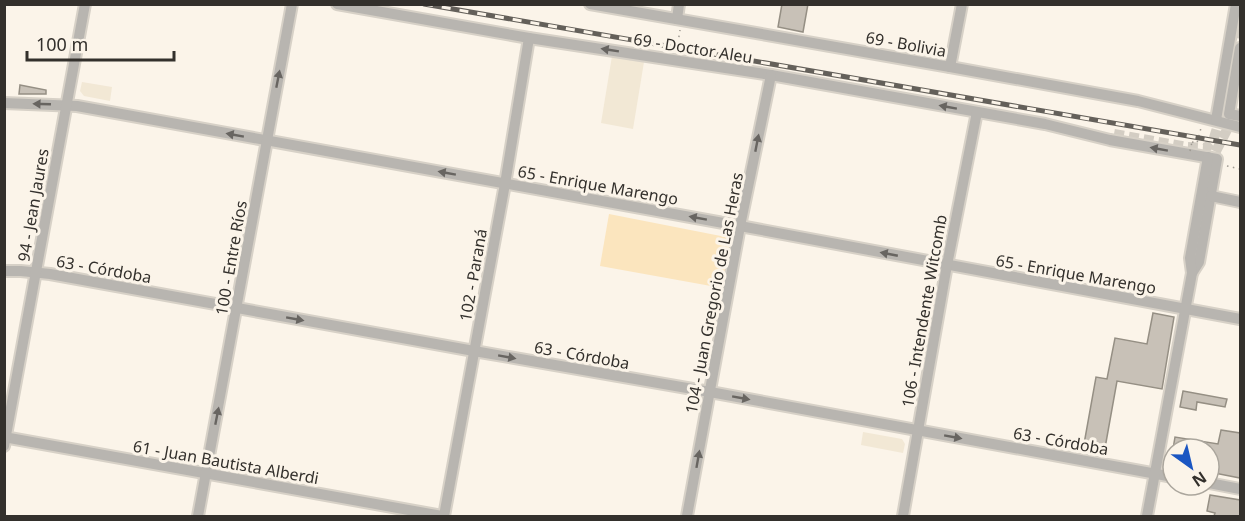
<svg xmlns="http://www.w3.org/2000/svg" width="1245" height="521" viewBox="0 0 1245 521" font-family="'Noto Sans',sans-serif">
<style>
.built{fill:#f2e8d5}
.green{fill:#fbe5be}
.building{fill:#c8c1b7;stroke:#958f84;stroke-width:1.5}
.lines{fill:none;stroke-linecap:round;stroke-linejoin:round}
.minor-tunnel{stroke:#d3cdc3;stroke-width:10;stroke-dasharray:10 5;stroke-linecap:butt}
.minor-casing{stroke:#d7d1c7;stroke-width:14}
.path{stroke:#9e9991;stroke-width:1.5;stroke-dasharray:1.5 4.5;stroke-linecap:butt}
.minor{stroke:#b8b5b0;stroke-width:10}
.rail-casing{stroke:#64605a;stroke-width:5}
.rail{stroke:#fbf4e9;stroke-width:3;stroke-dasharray:9;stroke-linecap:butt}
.path-bridge{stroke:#9e9991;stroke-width:1.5;stroke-dasharray:1.5 4.5;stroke-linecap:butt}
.oneway{fill:#686561}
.labels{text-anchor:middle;stroke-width:6;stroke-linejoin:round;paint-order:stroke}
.street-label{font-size:16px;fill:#33302c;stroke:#fbf4e9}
</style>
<rect width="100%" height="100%" fill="#fbf4e9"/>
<g class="built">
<polygon points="612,56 644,62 633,129 601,123"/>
<polygon points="82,82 112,87 110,101 84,96 80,91"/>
<polygon points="863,432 902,439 905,444 903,453 861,445"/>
</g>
<polygon class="green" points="609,214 731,238 722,288 600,266"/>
<g class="building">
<polygon points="782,4 808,4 803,32 778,27"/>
<polygon points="20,85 46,90 46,94 19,94"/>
<polygon points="1153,313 1174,317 1162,389 1117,381 1105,448 1084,444 1096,377 1107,379 1115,338 1147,344"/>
<polygon points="1183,391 1227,399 1225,407 1197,402 1196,410 1180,407"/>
<polygon points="1221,430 1240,433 1240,478 1209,472 1209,449 1173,449 1175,437 1218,444"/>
<polygon points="1210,495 1240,500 1240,516 1214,516 1215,513 1207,511"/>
</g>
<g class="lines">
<g class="minor-tunnel">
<polyline points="1225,97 1240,12"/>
<polyline points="1114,134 1187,147 1206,148 1213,141 1221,115"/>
<polyline points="1211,166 1215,153 1229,126 1233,123 1237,122"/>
</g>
<defs>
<g id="minor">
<polyline points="337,4 529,38 771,75 1045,124 1110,140 1217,159 1199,262 1192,273"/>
<polyline points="590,4 950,67 1138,101 1240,127"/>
<polyline points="677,19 679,4"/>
<polyline points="1240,48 1229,114 1240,116"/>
<polyline points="950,67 962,4"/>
<polyline points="4,103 77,106 740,226 1240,319"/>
<polyline points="1216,120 1236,4"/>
<polyline points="1211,196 1240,202"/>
<polyline points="4,271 21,271 50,274 474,351 710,392 1173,477"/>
<polyline points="4,437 442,516"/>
<polyline points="4,446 85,4"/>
<polyline points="1209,483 1240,489"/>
<polyline points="198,516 292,4"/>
<polyline points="444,516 505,184 529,38"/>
<polyline points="687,516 740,226 771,75"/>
<polyline points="903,516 947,265 977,112"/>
<polyline points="1147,516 1192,273 1190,258 1208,157"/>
</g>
</defs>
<use href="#minor" class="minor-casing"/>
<g class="path">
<polyline points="677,49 680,30"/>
<polyline points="1192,142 1197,143 1201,128"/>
<polyline points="1227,166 1240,169"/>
</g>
<use href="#minor" class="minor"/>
<defs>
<polyline id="rail" points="424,4 1240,145"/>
</defs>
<use href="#rail" class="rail-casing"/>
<use href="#rail" class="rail"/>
<polyline class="path-bridge" points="1190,151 1192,142"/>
</g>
<defs><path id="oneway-solid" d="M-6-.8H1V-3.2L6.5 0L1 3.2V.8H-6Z" transform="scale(1.5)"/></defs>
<g class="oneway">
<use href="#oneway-solid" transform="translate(610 50) rotate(-171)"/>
<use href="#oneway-solid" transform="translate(278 79) rotate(-79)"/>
<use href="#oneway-solid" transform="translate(42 104) rotate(-178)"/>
<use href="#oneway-solid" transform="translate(948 107) rotate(-170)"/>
<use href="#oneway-solid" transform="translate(235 135) rotate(-170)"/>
<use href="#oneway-solid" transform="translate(757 143) rotate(-79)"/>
<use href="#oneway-solid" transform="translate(1159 149) rotate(-170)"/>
<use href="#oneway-solid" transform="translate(447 173) rotate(-170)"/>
<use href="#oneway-solid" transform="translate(698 218) rotate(-170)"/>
<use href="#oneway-solid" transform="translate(889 254) rotate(-169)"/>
<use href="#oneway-solid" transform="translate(295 319) rotate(10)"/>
<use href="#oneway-solid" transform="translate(507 357) rotate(10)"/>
<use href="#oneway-solid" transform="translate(741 398) rotate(10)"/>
<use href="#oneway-solid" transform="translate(217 416) rotate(-79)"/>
<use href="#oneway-solid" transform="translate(953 437) rotate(10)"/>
<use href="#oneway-solid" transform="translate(698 459) rotate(-80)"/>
</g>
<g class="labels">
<g class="street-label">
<text transform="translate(906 44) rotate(10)" y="6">69 - Bolivia</text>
<text transform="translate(693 48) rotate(9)" y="6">69 - Doctor Aleu</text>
<text transform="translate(598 185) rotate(10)" y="6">65 - Enrique Marengo</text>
<text transform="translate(33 205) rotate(-80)" y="6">94 - Jean Jaures</text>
<text transform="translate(231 258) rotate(-80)" y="6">100 - Entre Ríos</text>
<text transform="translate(104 269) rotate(10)" y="6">63 - Córdoba</text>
<text transform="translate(1076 274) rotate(10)" y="6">65 - Enrique Marengo</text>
<text transform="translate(473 275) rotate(-80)" y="6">102 - Paraná</text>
<text transform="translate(714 293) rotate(-79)" y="6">104 - Juan Gregorio de Las Heras</text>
<text transform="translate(924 311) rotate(-80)" y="6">106 - Intendente Witcomb</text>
<text transform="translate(582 355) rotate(10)" y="6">63 - Córdoba</text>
<text transform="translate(1061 441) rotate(10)" y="6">63 - Córdoba</text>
<text transform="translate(226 462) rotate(10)" y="6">61 - Juan Bautista Alberdi</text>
</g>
</g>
<rect width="1245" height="521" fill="none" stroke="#33302c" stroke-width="12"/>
<g transform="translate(1191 467) rotate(146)"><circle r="28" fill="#fbf4e9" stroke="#aba69d" stroke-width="1.5"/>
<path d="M0-4.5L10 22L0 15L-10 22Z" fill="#1b56c2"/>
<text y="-9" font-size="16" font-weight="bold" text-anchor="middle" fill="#33302c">N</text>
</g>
<path d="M27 51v9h147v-9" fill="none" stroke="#33302c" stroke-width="3"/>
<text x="36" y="51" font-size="18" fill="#33302c" stroke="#fbf4e9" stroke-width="4.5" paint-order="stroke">100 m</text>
</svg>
